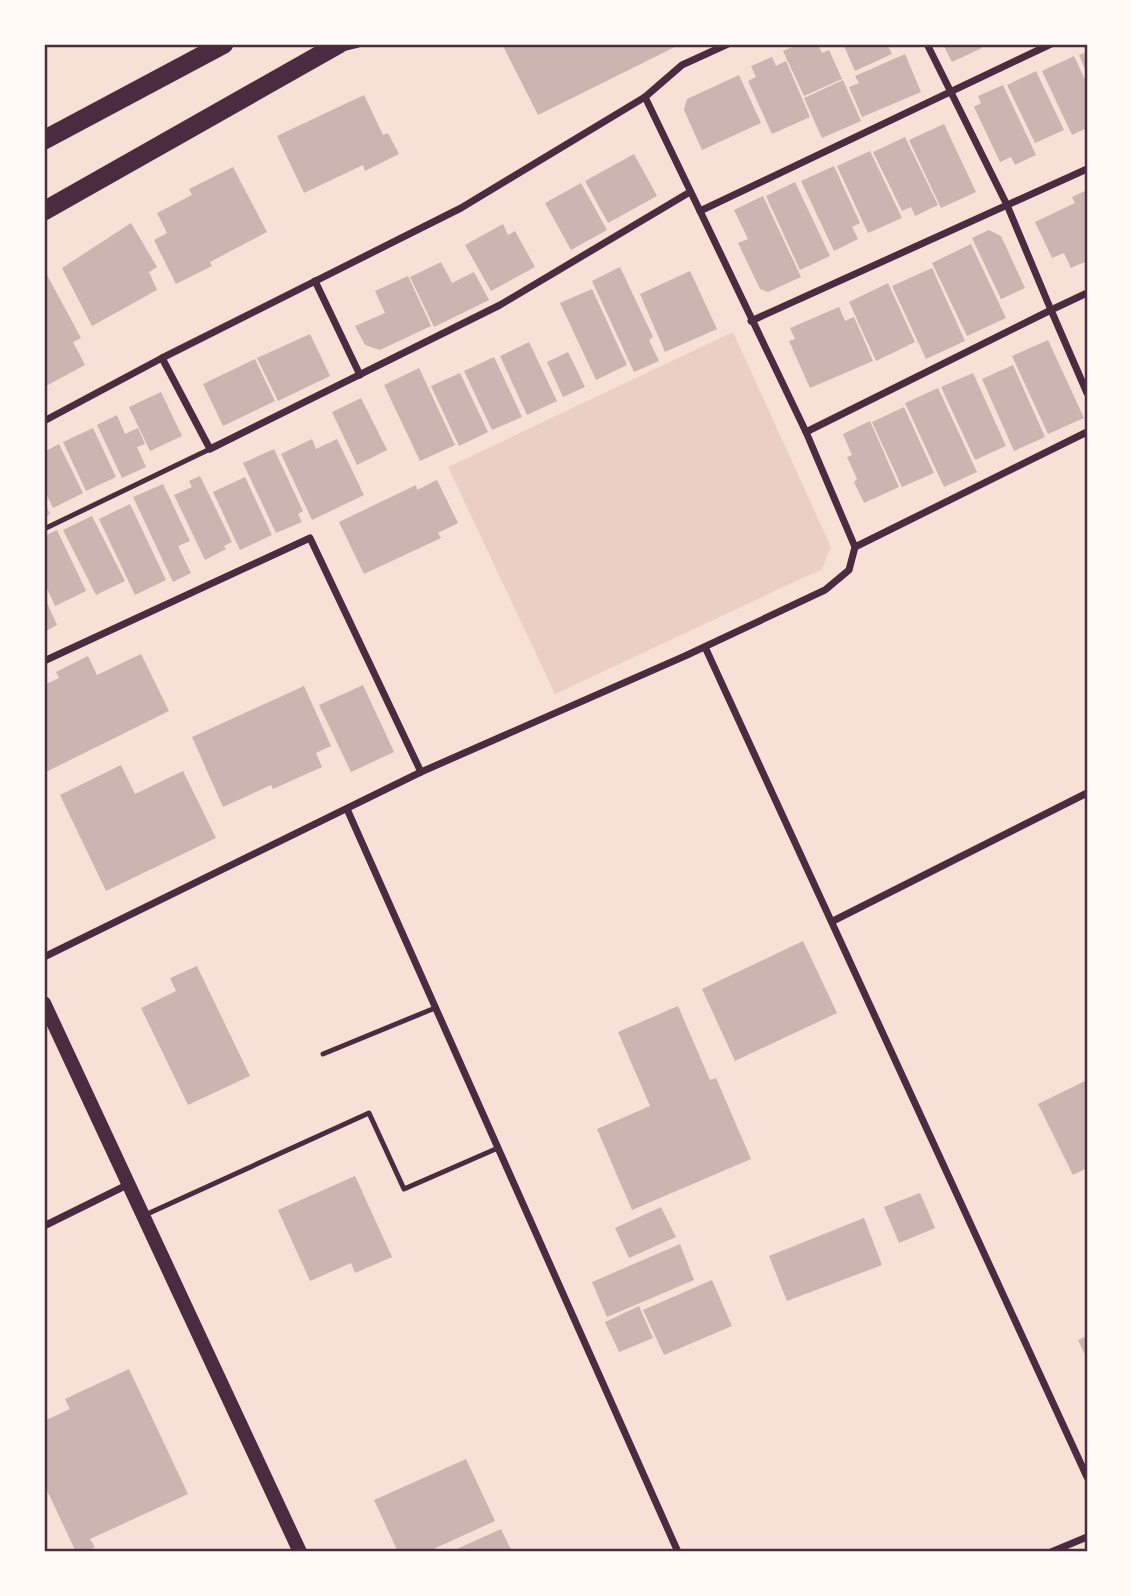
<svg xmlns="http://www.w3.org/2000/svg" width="1131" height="1596" viewBox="0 0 1131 1596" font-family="Signika,sans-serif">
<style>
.green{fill:#ebcfc5}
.building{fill:#ccb4b1}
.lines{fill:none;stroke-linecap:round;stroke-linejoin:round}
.service{stroke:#4a2c40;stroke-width:5}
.minor{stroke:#4a2c40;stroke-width:7}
.secondary{stroke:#4a2c40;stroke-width:14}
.trunk{stroke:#4a2c40;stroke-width:19}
.neatline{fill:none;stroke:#4a2c40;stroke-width:2.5}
</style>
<rect width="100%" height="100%" fill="#f7e1d7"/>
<polygon class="green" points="733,332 831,547 822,569 555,694 448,467"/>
<g class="building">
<polygon points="502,44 681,44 538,115"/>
<polygon points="799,44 818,44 822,53 829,50 842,79 804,96 783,51"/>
<polygon points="843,44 887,44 892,54 855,71"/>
<polygon points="943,44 979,44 982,48 952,62"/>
<polygon points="1087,52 1087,74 1079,55"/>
<polygon points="905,54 921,92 862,117 849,87 859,83 855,76"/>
<polygon points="1074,56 1087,84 1087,128 1072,135 1042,71"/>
<polygon points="772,57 776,66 786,61 810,117 772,134 748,81 756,77 751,66"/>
<polygon points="1036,71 1064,130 1035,143 1007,85"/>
<polygon points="739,75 761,123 702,150 684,110 687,99"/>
<polygon points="843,80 861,121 822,138 804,98"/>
<polygon points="1003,85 1036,155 1015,165 1011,157 1000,162 974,107 981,103 978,96"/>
<polygon points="364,95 383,135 388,133 399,154 365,171 363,165 304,193 277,136"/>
<polygon points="944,124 976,192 941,208 909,140"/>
<polygon points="905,137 938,205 915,216 911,207 902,211 873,152"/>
<polygon points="870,151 902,218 868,233 837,166"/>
<polygon points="634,154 657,196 608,223 585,181"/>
<polygon points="834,166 860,223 852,227 858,239 834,251 801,181"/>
<polygon points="233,167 267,232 210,262 212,266 176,284 154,240 167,233 157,213 192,195 189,189"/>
<polygon points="795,182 830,256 800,270 766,196"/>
<polygon points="581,183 607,230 571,250 545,203"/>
<polygon points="1087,190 1087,261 1071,268 1064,253 1052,258 1035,222 1075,203 1072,197"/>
<polygon points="763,196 801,277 768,292 760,289 738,243 748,239 734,210"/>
<polygon points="131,223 157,267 149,272 157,290 92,326 62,268"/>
<polygon points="503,224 508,235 515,231 535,267 491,291 465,245"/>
<polygon points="989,230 1001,236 1025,288 1001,299 972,238"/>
<polygon points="971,244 1006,318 967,336 932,263"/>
<polygon points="441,262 452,283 474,272 489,300 434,327 410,277"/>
<polygon points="620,267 653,337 649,340 659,361 634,372 592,281"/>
<polygon points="932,268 965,341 926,359 892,286"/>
<polygon points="690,271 717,329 665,352 640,294"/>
<polygon points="47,275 81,338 73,342 85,365 44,387 44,276"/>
<polygon points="408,276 431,326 380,350 365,345 355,326 385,313 375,291"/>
<polygon points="888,283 915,342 876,361 849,302"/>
<polygon points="592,289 627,365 596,380 560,303"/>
<polygon points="839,307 845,321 854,317 873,361 810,388 789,341 795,339 790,328"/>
<polygon points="310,334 330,376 278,401 257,358"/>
<polygon points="1048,340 1084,418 1048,434 1012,356"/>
<polygon points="529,342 557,401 527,415 500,356"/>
<polygon points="568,352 585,387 563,397 547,362"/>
<polygon points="494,357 522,417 492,430 464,371"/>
<polygon points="255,359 275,401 223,426 203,384"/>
<polygon points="1013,365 1045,437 1014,451 982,379"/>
<polygon points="419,368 455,445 420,461 384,385"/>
<polygon points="460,373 488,432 459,446 431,386"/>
<polygon points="973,373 1006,446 975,460 941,387"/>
<polygon points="938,388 977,472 944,487 905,403"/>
<polygon points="161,392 182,436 150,451 129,407"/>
<polygon points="361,398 387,450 357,465 332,412"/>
<polygon points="904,407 934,473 902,487 872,422"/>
<polygon points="117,415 125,434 138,428 145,444 137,447 146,467 122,478 97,425"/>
<polygon points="870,421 899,487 864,503 854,482 857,479 847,457 852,455 843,434"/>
<polygon points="93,428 116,477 86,491 63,442"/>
<polygon points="312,439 316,449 337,439 364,495 312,520 281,454"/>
<polygon points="59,444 83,493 53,508 44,489 44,452"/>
<polygon points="274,449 303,511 298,514 302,522 276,533 243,463"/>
<polygon points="200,476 232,542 224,546 226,549 205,560 174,495 192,487 189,481"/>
<polygon points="245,477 272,535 240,550 213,492"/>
<polygon points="437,480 458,523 438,533 441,538 364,574 339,522 416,485 417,490"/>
<polygon points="163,484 190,541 178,546 191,573 173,582 133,497"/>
<polygon points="44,501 50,514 44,517"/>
<polygon points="130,504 166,580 135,595 99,519"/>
<polygon points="92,516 125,581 96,595 63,530"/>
<polygon points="57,530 86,591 55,606 44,582 44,536"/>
<polygon points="44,596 57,625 44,632"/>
<polygon points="141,654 169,711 46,772 44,767 44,685 59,678 56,672 88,656 97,675"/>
<polygon points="363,685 394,752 351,772 319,705"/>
<polygon points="304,686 331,746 316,753 322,767 273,789 271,785 223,807 192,737"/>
<polygon points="121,765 135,794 183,771 216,838 106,891 60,795"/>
<polygon points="803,941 837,1013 735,1061 702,989"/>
<polygon points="197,966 250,1076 188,1105 141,1008 176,991 170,978"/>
<polygon points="678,1006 710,1080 716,1078 751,1159 632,1210 597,1129 650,1106 618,1032"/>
<polygon points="1087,1080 1087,1168 1073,1175 1038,1104"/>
<polygon points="355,1176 392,1257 355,1273 351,1263 310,1281 278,1210"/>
<polygon points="920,1193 935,1228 899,1243 884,1207"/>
<polygon points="661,1207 676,1237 629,1258 615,1228"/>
<polygon points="864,1218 882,1265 787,1301 769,1256"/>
<polygon points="680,1244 694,1280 607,1317 592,1282"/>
<polygon points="712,1280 732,1326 664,1355 643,1310"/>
<polygon points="639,1306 653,1338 619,1352 605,1322"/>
<polygon points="1087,1336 1087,1359 1078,1340"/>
<polygon points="129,1369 188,1494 90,1539 95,1547 84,1552 76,1552 44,1484 44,1421 70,1409 65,1399"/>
<polygon points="466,1459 495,1521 427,1552 398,1552 374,1500"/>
<polygon points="501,1529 512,1552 450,1552"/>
</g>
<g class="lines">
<g class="service">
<polyline points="44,529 210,449"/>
<polyline points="323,1054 435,1008"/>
<polyline points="145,1215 369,1113 404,1189 498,1148"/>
</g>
<g class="minor">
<polyline points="728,44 682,65 645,97 700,211 1051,44"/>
<polyline points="342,48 358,44"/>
<polyline points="315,281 360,375"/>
<polyline points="1087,293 1051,310 1087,393"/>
<polyline points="751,321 1087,169"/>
<polyline points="162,358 210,449 500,305 690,192"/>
<polyline points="44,421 162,358 461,208 645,97"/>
<polyline points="806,432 1051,310 1007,205 927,44"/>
<polyline points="855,547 1087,432"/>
<polyline points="705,647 1087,1477"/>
<polyline points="44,661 310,538 421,772"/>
<polyline points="347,809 678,1552"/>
<polyline points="833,921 1087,793"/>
<polyline points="44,957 421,772 685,656 825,590 849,570 855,547 806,432 700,211"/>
<polyline points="44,1226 127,1185"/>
<polyline points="1051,1552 1087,1537"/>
</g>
<polyline class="secondary" points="44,1003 300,1552"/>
<g class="trunk">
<polyline points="44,140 224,44"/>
<polyline points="44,211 339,44"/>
</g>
</g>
<rect width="1131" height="1596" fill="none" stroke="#fffaf5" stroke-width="91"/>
<rect x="46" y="46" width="1040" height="1504" class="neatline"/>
</svg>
